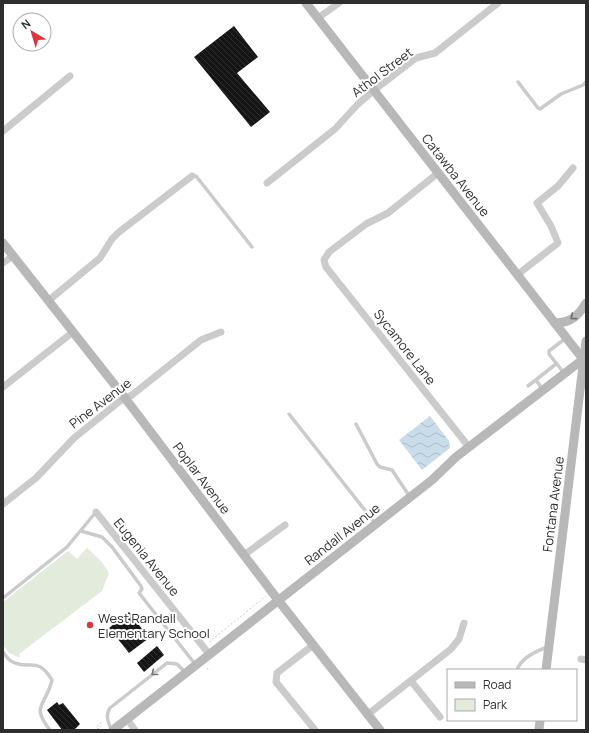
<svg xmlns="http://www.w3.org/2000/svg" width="589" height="733" viewBox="0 0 589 733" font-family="Manrope,sans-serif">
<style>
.park{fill:#e3ebdc}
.water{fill:url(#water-waves)}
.building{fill:url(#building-back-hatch)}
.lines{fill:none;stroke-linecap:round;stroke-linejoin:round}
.path{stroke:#cbcbcb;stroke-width:1;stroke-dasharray:2 2;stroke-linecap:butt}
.lane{stroke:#cbcbcb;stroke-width:3.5}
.street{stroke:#cbcbcb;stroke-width:7}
.secondary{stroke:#b8b8b8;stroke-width:9}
.oneway{stroke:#6c6c6c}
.oneway2{stroke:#757575}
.poi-dot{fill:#de363f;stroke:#fff;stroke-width:1.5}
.labels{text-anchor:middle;stroke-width:4;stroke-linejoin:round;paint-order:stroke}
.street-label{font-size:13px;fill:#2e2e2e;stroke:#fff}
.poi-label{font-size:13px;fill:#2e2e2e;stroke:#fff;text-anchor:start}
</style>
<defs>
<pattern id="water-waves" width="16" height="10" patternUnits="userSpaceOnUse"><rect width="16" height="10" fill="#c8dcea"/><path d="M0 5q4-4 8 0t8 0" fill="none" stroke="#acbdc9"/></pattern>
<pattern id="building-back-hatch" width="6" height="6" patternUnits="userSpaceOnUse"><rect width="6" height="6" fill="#151515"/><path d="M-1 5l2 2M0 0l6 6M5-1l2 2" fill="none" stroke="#2f2f2f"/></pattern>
</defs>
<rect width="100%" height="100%" fill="#fff"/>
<polygon class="park" points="87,548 102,562 109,573 102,591 19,654 20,658 9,653 3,645 3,602 68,551 77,559"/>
<polygon class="water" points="430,416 449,441 450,448 422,470 399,440"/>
<g class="building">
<polygon points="234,26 258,57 237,73 270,112 251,127 194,57"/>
<polygon points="129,612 149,638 129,653 109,628"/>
<polygon points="157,646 164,655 144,672 137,663"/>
<polygon points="57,702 59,705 63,703 80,724 74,730 62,730 47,710"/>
</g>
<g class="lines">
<g class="path">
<polyline points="209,642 266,596"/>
<polyline points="207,668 209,671"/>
<polyline points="98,729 96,727 103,721"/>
<polyline points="97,730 102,725"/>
</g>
<g class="lane">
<polyline points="518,82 538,108 540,109 561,94 583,85 586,82"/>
<polyline points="192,176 196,176 252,247"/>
<polyline points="564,373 549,354 549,351 566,338"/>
<polyline points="536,380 543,390"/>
<polyline points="528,386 556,364"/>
<polyline points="289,414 375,523"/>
<polyline points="356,424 377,464 380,467 392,470 410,497"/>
<polyline points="81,531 102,537 112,547 141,586 142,589 139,593 195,664"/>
<polyline points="3,598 67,547 96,512"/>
<path d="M3,652C5,655 8,659 11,661C29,672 36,654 52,680C46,706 30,705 50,730"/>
<path d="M517,670C521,658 536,651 548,647"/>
<path d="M111,729C108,721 105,716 110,708L167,663L177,664L185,672"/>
</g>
<g class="street">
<polyline points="318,18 339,3"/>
<polyline points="3,131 70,76"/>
<polyline points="438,173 388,213 366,224 329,252 324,260 326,267 469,447"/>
<polyline points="267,183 335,129 358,104 373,91 416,58 435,53 498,3"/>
<polyline points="3,263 13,256"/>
<polyline points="517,275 558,243 551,226 537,203 558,186 573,168"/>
<polyline points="48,301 100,258 112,239 119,232 192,176"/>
<polyline points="3,387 73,332"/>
<polyline points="3,504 36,478 74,438 120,401 132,395 201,340 221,332"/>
<polyline points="96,512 209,654"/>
<polyline points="244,555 285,525"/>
<polyline points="313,645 277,673 276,682 315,730"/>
<polyline points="581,659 586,660"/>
<polyline points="411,681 440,717"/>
<polyline points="367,715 451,649 459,639 464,623"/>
<polyline points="127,719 135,730"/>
</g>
<g class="secondary">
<polyline points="306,3 586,363"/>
<polyline points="3,243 125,398 278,600 380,730"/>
<path d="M555,323C571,323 579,315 586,303"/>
<polyline points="546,670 586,341"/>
<polyline points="113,730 432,480 456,457 586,357"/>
<polyline points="539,730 540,720"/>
</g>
</g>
<defs><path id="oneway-chevron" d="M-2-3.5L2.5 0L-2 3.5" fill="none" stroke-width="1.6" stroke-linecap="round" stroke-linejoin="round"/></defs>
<use class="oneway" href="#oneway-chevron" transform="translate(573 317) rotate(143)"/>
<use class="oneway2" href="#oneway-chevron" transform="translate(154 673) rotate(142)"/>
<circle class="poi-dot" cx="90" cy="625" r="4"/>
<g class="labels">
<g class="street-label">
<text transform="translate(382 72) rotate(-37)" y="5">Athol Street</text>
<text transform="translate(456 175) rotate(52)" y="5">Catawba Avenue</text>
<text transform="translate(405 347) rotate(52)" y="5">Sycamore Lane</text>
<text transform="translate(100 403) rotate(-37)" y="5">Pine Avenue</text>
<text transform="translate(202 478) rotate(53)" y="5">Poplar Avenue</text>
<text transform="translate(553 504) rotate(-83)" y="5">Fontana Avenue</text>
<text transform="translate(342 534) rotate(-38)" y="5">Randall Avenue</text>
<text transform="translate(147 557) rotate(51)" y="5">Eugenia Avenue</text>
</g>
<g class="poi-label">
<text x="98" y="623">West Randall<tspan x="98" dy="15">Elementary School</tspan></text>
</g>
</g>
<rect width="589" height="733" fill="none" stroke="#2e2e2e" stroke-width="8"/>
<rect x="447" y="669" width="130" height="52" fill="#ffffff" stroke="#ababab"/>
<rect x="455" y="682" width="20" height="6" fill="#b8b8b8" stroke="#ababab"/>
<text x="483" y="689" font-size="12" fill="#2e2e2e">Road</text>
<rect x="455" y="699" width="20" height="12" fill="#e3ebdc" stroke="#ababab"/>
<text x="483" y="709" font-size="12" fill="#2e2e2e">Park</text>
<g transform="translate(32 32) rotate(322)"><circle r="19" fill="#ffffff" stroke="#ababab"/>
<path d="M0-3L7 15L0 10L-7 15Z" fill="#de363f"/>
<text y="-6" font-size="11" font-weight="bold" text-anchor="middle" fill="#2e2e2e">N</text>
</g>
</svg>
